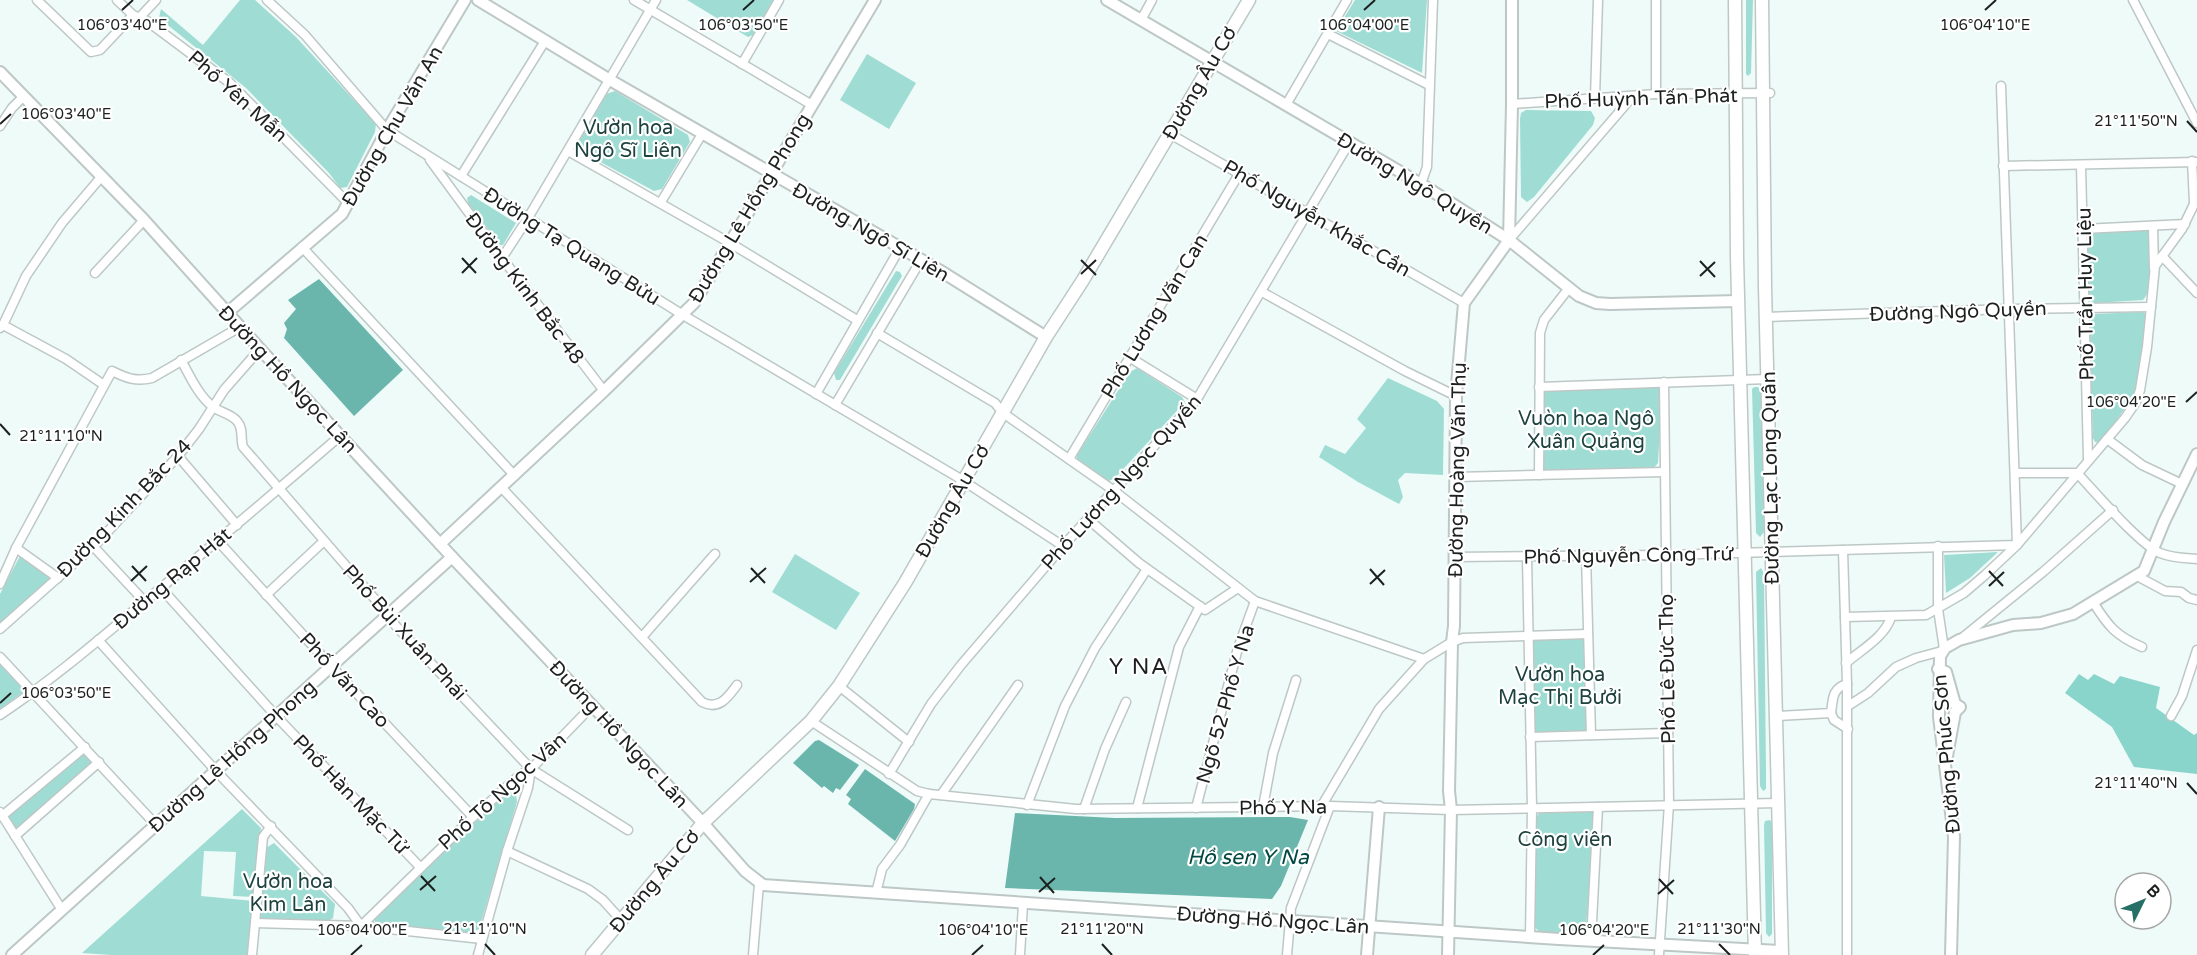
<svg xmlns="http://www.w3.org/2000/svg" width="2197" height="955" viewBox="0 0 2197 955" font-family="'Varela Round',sans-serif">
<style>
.green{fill:#9fddd4}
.forest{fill:#89d5cb}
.water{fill:#6bb6ac}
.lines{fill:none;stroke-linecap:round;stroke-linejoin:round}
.minor-casing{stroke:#bdc8c6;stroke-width:11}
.tertiary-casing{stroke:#bdc8c6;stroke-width:14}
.secondary-casing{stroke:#bdc8c6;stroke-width:15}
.minor{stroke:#fff;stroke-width:8}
.tertiary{stroke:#fff;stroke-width:10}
.secondary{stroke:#fff;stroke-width:12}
.ticks{fill:none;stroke:#1c201f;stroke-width:2}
.labels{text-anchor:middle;stroke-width:4.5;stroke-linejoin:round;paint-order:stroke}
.street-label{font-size:20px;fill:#1c201f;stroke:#fff}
.park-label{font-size:20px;fill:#1e423e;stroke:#fff}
.water-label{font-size:21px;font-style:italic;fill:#004841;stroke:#fff}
.quarter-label{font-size:22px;letter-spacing:1.5px;fill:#1c201f;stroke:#fff}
.ticks-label{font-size:15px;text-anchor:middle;fill:#1c201f;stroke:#fff;stroke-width:4.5;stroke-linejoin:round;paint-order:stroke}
</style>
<rect width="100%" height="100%" fill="#effbf9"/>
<g class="green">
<polygon points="240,0 255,0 296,37 376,124 375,132 347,187 340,188 329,173 246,88 159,18 161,9 203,45"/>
<polygon points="687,0 773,0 753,35 748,37"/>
<polygon points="1355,0 1427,0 1422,73 1336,31"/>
<polygon points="1746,0 1753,0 1751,73 1748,76 1746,74"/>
<polygon points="867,54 916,83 889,129 840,100"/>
<polygon points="615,91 688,135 690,142 662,189 654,191 580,151 577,145 606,94"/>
<polygon points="1526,110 1591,111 1595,118 1593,125 1534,197 1527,202 1521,197 1520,119 1521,113"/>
<polygon points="471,195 516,223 503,245 500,245 468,203 467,198"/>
<path d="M2148,230C2151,251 2158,282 2143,300L2095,303L2088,300L2087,236L2093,232Z"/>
<polygon points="896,271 900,272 902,276 840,380 836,380 834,373"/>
<polygon points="2144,312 2147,318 2135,394 2104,438 2099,443 2095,442 2093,438 2089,319 2093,314"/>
<polygon points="1137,368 1182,397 1185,402 1115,478 1107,482 1077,460 1077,455 1130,372"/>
<polygon points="1388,378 1437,401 1444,409 1443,475 1405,473 1398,480 1403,497 1399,504 1358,482 1319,457 1325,445 1345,454 1366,428 1357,419"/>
<polygon points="1656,384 1662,391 1658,463 1652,470 1545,472 1541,469 1542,393 1547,389"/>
<polygon points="1754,387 1758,387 1762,392 1764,532 1760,537 1756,533 1752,389"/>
<polygon points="1998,552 1970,578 1946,593 1944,555"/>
<polygon points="795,554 860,593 836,630 772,592"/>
<polygon points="20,556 51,578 0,627 0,594"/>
<polygon points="1761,568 1764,574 1766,774 1766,789 1763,791 1760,786 1756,572"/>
<polygon points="1583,636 1587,641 1589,728 1585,733 1538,735 1533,732 1531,642 1536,638"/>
<polygon points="0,664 25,691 0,709"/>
<polygon points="84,752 94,762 16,832 5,816"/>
<polygon points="509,791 516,794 517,802 479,929 471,933 375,924 375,919 385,906"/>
<polygon points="242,809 261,828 254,897 233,896 236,852 204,851 201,896 254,901 249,955 111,955 82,953"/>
<polygon points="1592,809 1595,813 1586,927 1583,932 1540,932 1532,925 1537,816 1541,811"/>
<polygon points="1770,820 1772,823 1772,934 1769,937 1766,933 1764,825 1765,821"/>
<polygon points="274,843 335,904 333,918 330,920 264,920 259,917 266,848"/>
</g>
<polygon class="forest" points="2079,674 2088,680 2094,674 2114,684 2120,676 2160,687 2156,708 2194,735 2197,733 2197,774 2134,767 2112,727 2065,693"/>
<g class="water">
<polygon points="319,279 403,370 354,416 284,338 287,329 284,323 296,309 288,300"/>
<polygon points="819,740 859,765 840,790 836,788 833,793 824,786 822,788 793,763 815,741"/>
<polygon points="865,769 915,804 914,809 895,841 848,804 851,799 846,795"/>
<polygon points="1015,813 1115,818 1290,817 1308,820 1281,886 1272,899 1005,888"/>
</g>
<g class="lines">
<defs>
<g id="minor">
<polyline points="37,0 91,52 100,50 133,15"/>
<polyline points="117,0 133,15 147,21 230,83 349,204"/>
<polyline points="267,0 305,35 387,130 683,315 959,478 1063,546"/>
<polyline points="634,0 812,105"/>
<polyline points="1656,0 1656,94"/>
<polyline points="2133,0 2197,123"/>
<polyline points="140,17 156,0"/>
<polyline points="1141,20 1152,0"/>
<polyline points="1328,34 1429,85"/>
<polyline points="742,64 779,0"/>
<polyline points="1595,98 1598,0"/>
<polyline points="1512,104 1656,94 1770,93"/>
<polyline points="1286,105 1347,0"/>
<polyline points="0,126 12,108 24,96"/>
<polyline points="1170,134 1464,303"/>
<polyline points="568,151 730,243 857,320"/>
<polyline points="430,160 502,258 604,391"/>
<polyline points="2192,161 2194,202"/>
<polyline points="2081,165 2088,459"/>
<polyline points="2003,166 2197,162"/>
<polyline points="461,176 545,41"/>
<polyline points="1421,184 1427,167 1433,0"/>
<polyline points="661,202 702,134"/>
<polyline points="2153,226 2154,268"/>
<polyline points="2083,229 2185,224"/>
<polyline points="1509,240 1633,96"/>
<polyline points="302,247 514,475"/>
<polyline points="2162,256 2197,293"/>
<polyline points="502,258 528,218 656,0"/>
<polyline points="95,273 144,220"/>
<polyline points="1262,292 1405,371 1456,396"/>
<polyline points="1766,317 2009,309 2151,307"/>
<polyline points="3,325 26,276 62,223 102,176"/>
<polyline points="0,328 3,325 66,359 104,385"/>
<polyline points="877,333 995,403 1003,413 1113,490 1255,601 1424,659 1452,642 1463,638 1588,634"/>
<polyline points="1129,357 1197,399"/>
<path d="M181,360C190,376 198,395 213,407C220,412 231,414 237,421C244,429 240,438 243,447L380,605L395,625L531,769L628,830"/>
<polyline points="1539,387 1768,379"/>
<polyline points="816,394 900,248"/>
<polyline points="835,405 921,260"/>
<polyline points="2107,439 2142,465 2182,484"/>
<polyline points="178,456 237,525"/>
<polyline points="1069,459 1239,174"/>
<path d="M2016,473H2077C2095,492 2139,544 2160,553C2172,558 2185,558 2197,559"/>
<polyline points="1539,475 1540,333 1544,320 1569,288"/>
<polyline points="1456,477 1664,472"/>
<path d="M501,487L702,702C719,711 728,697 737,685"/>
<polyline points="1088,519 1139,563 1205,610 1238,588"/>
<polyline points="218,541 331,666 473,817"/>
<polyline points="93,546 145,602"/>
<polyline points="1938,546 1938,609 1944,649"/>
<polyline points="16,548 58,578"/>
<polyline points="1843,550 1847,684 1847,955"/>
<polyline points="1586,556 1591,735"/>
<polyline points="1454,557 1666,555 2017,545 2001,86"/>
<polyline points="1527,557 1532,808 1530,937"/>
<polyline points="2137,576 2165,591 2181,592 2189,598 2197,600"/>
<path d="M0,584L16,548L112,371C126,378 136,382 152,378L240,327"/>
<polyline points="161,588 276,716 420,867"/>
<polyline points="266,595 324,541"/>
<path d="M2093,602C2108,626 2116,636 2142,647"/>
<polyline points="1845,617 1926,615 1964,593 1985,575 2017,545 2125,418 2136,402 2140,390 2147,347 2155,266 2182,229 2197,198"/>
<polyline points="0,629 98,542 178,456 199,429 224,390 260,349"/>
<polyline points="642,637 715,554"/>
<polyline points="1962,638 2043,572 2113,510"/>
<polyline points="98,640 216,771 348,908 361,926 473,817 520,775 531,769 592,706"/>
<polyline points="0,657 156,825"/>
<path d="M1846,663C1861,650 1885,637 1891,617"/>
<polyline points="839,686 909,742"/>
<polyline points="1848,706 1868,693 1896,667 1916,658 1942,651"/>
<polyline points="1831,713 1834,720 1848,729"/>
<path d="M0,715C57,677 109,631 162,587C222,537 281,487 340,436"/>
<path d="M1776,716L1831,713C1833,699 1832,688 1847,684"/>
<polyline points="2171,716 2182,696 2197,650"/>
<polyline points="811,721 917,791 929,794 1076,809 1330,806 1451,810 1778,803"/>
<polyline points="1530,737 1667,733"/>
<polyline points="889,774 931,704 961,665 1063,546 1197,399 1349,143"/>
<polyline points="941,795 1018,685"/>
<polyline points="1027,805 1065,706 1095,648 1147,569"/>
<polyline points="1263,807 1273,753 1296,680"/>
<polyline points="1321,807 1379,709 1424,659"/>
<polyline points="1137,808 1179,647 1200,606"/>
<polyline points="1196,808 1238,648 1255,601"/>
<polyline points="1084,809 1105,749 1126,702"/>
<polyline points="0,812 62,910"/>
<polyline points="2,816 85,747"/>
<polyline points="15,836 99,762"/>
<polyline points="507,851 588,889 603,900 621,920"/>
<polyline points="876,893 882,869 900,845 929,794"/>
<polyline points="255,923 361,926 482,939"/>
<polyline points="1591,941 1598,807"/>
<polyline points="252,955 263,837 271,826"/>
<polyline points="478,955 507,851 528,788 531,769"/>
<polyline points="753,955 759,884"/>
<polyline points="1020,955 1023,904"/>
<polyline points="1287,955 1291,908 1330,806"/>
<polyline points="1659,955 1669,804 1664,382"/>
</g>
<g id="tertiary">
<polyline points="478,0 610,80 939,270 1046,337"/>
<polyline points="1107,0 1421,184 1509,240 1579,296 1596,303 1610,304 1738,301"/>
<polyline points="0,72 144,220 260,349 452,557 703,823 745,871 763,885 1559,939 1782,951"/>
<polyline points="227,313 342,214 387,130 465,0"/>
<polyline points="440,544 604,391 694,303 875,0"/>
<polyline points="1938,669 1946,672 1955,704 1960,707 1955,712 1947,756"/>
<polyline points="12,955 452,557"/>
<polyline points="1367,955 1379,807"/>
<polyline points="1448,955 1451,810 1449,791 1452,642 1454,626 1456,396 1464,303 1509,240 1512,104 1512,0"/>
<polyline points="1951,955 1954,837 1939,717 1940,656 1945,648 1959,640 2013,625 2041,623 2073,614 2144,571 2164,522 2197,454"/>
</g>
<g id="secondary">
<polyline points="1735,0 1737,257 1755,955"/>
<polyline points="1762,0 1765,287 1782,955"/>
<polyline points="592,955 703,823 811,721 839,686 905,583 1046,337 1083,280 1249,0"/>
</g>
</defs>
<use href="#minor" class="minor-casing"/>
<use href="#tertiary" class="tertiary-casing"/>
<use href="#secondary" class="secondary-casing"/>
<use href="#minor" class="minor"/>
<use href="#tertiary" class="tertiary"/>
<use href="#secondary" class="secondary"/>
</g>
<path class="ticks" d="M122,10L133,0M743,10L754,0M1364,10L1375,0M1985,10L1996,0M2187,121L2197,132M0,124L11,114M462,258L476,273M1081,260L1096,275M1700,261L1715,277M462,273L477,258M1081,274L1096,260M1700,276L1715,262M2186,402L2197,392M0,424L10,435M132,566L146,581M751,568L765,583M1370,569L1384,585M1989,571L2003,586M131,581L147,566M750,582L766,568M1370,584L1385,570M1989,586L2004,572M0,703L11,693M2187,783L2197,794M421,876L435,891M1040,877L1054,893M1659,879L1673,894M420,890L436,876M1039,892L1055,878M1658,894L1674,880M485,944L495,955M1102,944L1112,955M1719,944L1730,955M351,955L362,945M972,955L983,945M1593,955L1604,945"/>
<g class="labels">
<g class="street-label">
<text transform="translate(1199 83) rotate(-60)" y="7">Đường Âu Cơ</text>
<text transform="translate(238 96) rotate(42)" y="7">Phố Yên Mẫn</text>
<text transform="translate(1641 98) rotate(-2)" y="7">Phố Huỳnh Tấn Phát</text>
<text transform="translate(392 126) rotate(-60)" y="7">Đường Chu Văn An</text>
<text transform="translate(1415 183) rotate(31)" y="7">Đường Ngô Quyền</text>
<text transform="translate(749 208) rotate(-59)" y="7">Đường Lê Hồng Phong</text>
<text transform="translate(1317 218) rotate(30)" y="7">Phố Nguyễn Khắc Cần</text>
<text transform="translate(871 232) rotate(30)" y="7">Đường Ngô Sĩ Liên</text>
<text transform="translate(572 246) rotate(32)" y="7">Đường Tạ Quang Bửu</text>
<text transform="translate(525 288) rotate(53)" y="7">Đường Kinh Bắc 48</text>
<text transform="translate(2085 294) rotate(-91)" y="7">Phố Trần Huy Liệu</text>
<text transform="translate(1958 311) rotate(-2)" y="7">Đường Ngô Quyền</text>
<text transform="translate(1154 316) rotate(-59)" y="7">Phố Lương Văn Can</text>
<text transform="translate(288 379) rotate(47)" y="7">Đường Hồ Ngọc Lân</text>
<text transform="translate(1457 470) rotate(-89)" y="7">Đường Hoàng Văn Thụ</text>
<text transform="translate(1770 478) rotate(-91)" y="7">Đường Lạc Long Quân</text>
<text transform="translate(1121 482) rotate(-48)" y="7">Phố Lương Ngọc Quyến</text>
<text transform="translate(952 501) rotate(-60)" y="7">Đường Âu Cơ</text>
<text transform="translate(124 508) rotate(-46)" y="7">Đường Kinh Bắc 24</text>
<text transform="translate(1628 555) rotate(-1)" y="7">Phố Nguyễn Công Trứ</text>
<text transform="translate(172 578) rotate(-40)" y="7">Đường Rạp Hát</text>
<text transform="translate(405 632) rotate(48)" y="7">Phố Bùi Xuân Phái</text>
<text transform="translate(1667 669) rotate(-91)" y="7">Phố Lê Đức Thọ</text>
<text transform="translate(345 680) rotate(47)" y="7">Phố Văn Cao</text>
<text transform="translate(1225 704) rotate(-74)" y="7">Ngõ 52 Phố Y Na</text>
<text transform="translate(619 734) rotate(47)" y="7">Đường Hồ Ngọc Lân</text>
<text transform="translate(1946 754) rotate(-95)" y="7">Đường Phúc Sơn</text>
<text transform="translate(232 756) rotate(-42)" y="7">Đường Lê Hồng Phong</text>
<text transform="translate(502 791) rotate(-42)" y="7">Phố Tô Ngọc Vân</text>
<text transform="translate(351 794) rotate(46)" y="7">Phố Hàn Mặc Tử</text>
<text transform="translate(1283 807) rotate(-1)" y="7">Phố Y Na</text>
<text transform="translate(654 881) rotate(-50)" y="7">Đường Âu Cơ</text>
<text transform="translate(1273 920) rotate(4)" y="7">Đường Hồ Ngọc Lân</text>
</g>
<g class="park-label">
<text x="628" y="134">Vườn hoa<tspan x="628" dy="23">Ngô Sĩ Liên</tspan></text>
<text x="1586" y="425">Vuòn hoa Ngô<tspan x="1586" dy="23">Xuân Quảng</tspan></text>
<text x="1560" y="681">Vườn hoa<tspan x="1560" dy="23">Mạc Thị Bưởi</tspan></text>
<text x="1565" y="846">Công viên</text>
<text x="288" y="888">Vườn hoa<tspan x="288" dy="23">Kim Lân</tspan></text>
</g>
<g class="water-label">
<text x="1248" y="864">Hồ sen Y Na</text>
</g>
<g class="quarter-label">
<text x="1139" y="674">Y NA</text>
</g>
</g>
<g class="ticks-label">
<text x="122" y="30">106°03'40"E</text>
<text x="743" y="30">106°03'50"E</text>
<text x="1364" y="30">106°04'00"E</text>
<text x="1985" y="30">106°04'10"E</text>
<text x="66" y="119">106°03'40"E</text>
<text x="2136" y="126">21°11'50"N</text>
<text x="2131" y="407">106°04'20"E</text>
<text x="61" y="441">21°11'10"N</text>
<text x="66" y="698">106°03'50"E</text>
<text x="2136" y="788">21°11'40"N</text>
<text x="485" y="934">21°11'10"N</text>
<text x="1102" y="934">21°11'20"N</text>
<text x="1719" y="934">21°11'30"N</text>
<text x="362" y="935">106°04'00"E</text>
<text x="983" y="935">106°04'10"E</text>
<text x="1604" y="935">106°04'20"E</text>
</g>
<g transform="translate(2143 901) rotate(47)"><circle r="28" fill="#ffffff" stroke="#a4a6a5" stroke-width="1.5"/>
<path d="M0-4.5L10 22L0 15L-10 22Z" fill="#266f67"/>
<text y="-9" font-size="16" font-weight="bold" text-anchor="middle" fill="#1c201f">B</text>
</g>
</svg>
